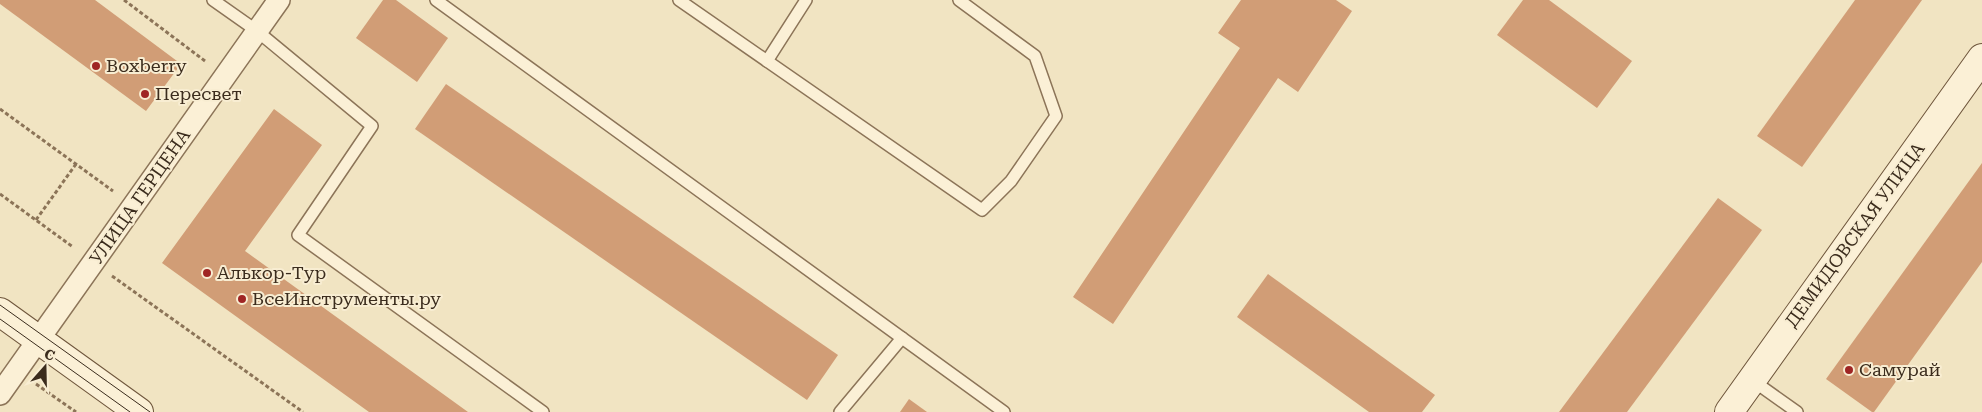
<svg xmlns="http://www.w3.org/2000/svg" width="1982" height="412" viewBox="0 0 1982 412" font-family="'Roboto Serif',serif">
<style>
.building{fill:#d19d76}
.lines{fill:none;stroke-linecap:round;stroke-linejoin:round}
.lane-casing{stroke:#8c7458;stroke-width:14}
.street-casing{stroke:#8c7458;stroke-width:24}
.secondary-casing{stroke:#6e553b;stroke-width:30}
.path{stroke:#8c7458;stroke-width:3;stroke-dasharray:4 2.5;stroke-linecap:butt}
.lane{stroke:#fbf0d6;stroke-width:11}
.street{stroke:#fbf0d6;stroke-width:21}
.secondary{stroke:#fbf0d6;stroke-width:28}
.tram{stroke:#3b2c1d;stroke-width:1}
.poi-dot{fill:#9f2524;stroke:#f8edd2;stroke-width:2}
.labels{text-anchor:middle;stroke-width:4;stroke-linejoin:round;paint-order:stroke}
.poi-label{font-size:18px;fill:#3b2c1d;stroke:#f8edd2;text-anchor:start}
.street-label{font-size:18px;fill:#3b2c1d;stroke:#f8edd2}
</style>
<rect width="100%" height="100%" fill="#f1e4c2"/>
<g class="building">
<polygon points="0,0 95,0 181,64 146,111 0,4"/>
<polygon points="383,0 396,0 448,38 417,82 356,38"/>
<polygon points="1241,0 1336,0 1352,11 1298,92 1278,78 1113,324 1073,297 1240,48 1218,33"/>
<polygon points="1523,0 1549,0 1632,61 1597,108 1497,35"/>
<polygon points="1855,0 1922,0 1802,167 1757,136"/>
<polygon points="446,84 838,355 807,400 415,129"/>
<polygon points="274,109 322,145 245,251 468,412 369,412 162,263"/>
<polygon points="1982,163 1982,262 1874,412 1872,412 1826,379"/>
<polygon points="1718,198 1762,230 1627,412 1559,412"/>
<polygon points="1268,274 1435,395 1422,412 1369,412 1237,317"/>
<polygon points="909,399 927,412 900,412"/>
</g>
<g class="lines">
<defs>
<g id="lane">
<polyline points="213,0 257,31 372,126 298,235 543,412"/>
<polyline points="436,0 902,338"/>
<polyline points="679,0 982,210 1011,181 1056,116 1035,56 959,0"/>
<polyline points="767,61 806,0"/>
<polyline points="1752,380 1797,412"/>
<polyline points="840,412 902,338 1004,412"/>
</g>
<polyline id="street" points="0,394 279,0"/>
<g id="secondary">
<polyline points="0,312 139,412"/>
<polyline points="1729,412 1982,58"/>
</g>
</defs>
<use href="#lane" class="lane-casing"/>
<use href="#street" class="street-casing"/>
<use href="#secondary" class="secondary-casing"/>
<g class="path">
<polyline points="124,0 205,61"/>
<polyline points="0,109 113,191"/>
<polyline points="0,194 73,247"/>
<polyline points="36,220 76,164"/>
<polyline points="112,276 303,412"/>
<polyline points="36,384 76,412"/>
</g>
<use href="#lane" class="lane"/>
<use href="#street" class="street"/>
<use href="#secondary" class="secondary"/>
<g class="tram">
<polyline points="0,305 150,412"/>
<polyline points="0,319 130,412"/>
</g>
</g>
<g class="poi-dot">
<circle cx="96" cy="66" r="5"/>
<circle cx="145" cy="94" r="5"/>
<circle cx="207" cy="273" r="5"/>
<circle cx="242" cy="299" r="5"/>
<circle cx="1849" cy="370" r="5"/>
</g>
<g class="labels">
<g class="poi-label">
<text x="106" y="72">Boxberry</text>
<text x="155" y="100">Пересвет</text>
<text x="217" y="279">Алькор-Тур</text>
<text x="252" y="305">ВсеИнструменты.ру</text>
<text x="1859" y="376">Самурай</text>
</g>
<g class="street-label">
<text transform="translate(140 197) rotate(-55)" y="6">УЛИЦА ГЕРЦЕНА</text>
<text transform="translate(1855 235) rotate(-54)" y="6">ДЕМИДОВСКАЯ УЛИЦА</text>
</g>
</g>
<g transform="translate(45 367) rotate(20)" stroke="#f8edd2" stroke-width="4" paint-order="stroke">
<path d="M0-4L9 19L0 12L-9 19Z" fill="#3b2c1d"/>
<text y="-8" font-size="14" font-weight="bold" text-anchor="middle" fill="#3b2c1d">С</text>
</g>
</svg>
